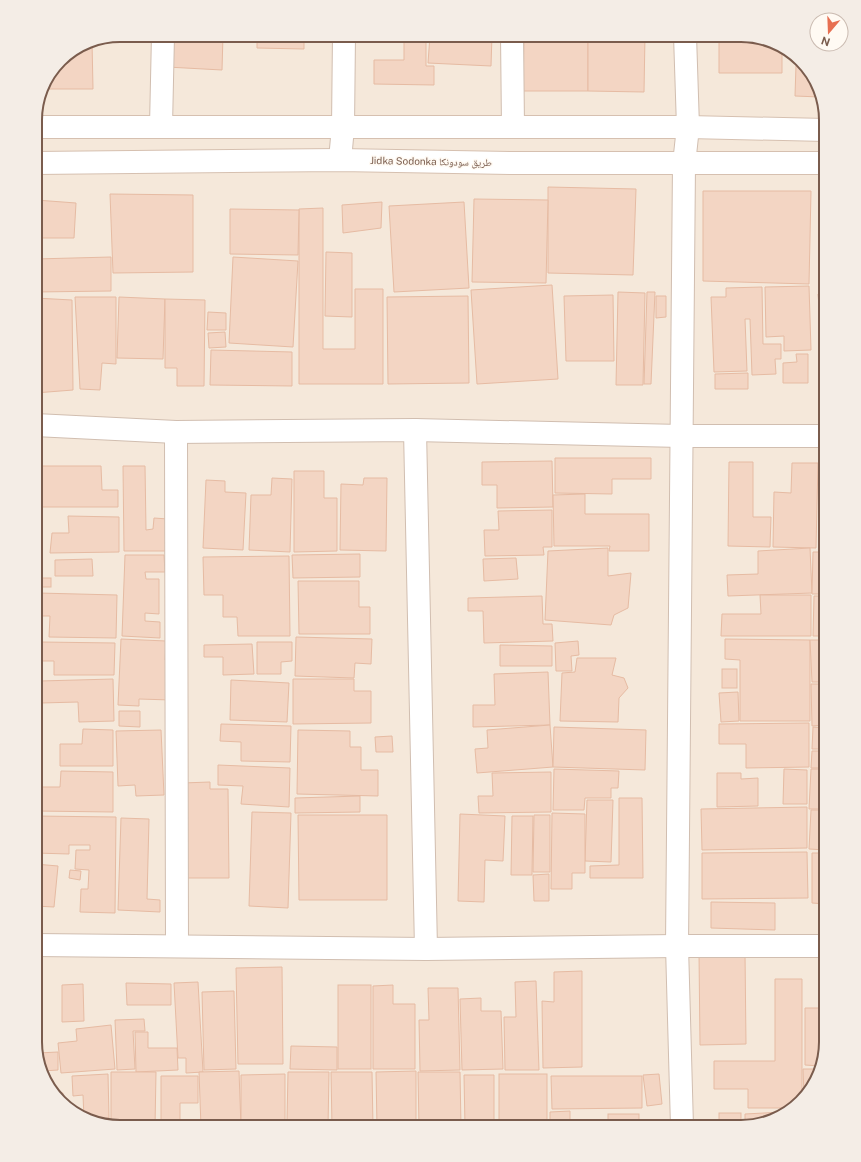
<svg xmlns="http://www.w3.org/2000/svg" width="861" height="1162" viewBox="0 0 861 1162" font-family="'Public Sans','Noto Naskh Arabic',sans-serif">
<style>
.residential{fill:#f5e8da}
.building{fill:#f3d5c3;stroke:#e6bba3}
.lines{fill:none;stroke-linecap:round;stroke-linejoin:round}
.street-casing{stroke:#d1beb0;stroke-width:24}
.secondary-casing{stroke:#d6c0b0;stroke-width:24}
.street{stroke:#fff;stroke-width:22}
.secondary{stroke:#fff;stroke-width:22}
.labels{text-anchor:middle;stroke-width:3;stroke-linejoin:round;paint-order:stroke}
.street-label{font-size:10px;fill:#7a5c4d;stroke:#fffaf3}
.rim{fill:none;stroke:#7a5c4d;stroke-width:2}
</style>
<rect width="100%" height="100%" fill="#fdf6ec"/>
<polygon class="residential" points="120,35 747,35 784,46 815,77 826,120 826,1043 815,1084 784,1116 742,1127 114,1127 77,1116 46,1085 35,1042 35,114 44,82 64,56 87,41"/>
<g class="building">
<polygon points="168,35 223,35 222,70 167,67"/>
<polygon points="257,35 304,35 304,49 257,48"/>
<polygon points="375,35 426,35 426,66 434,66 434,85 374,84 374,60 404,60 404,41 375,41"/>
<polygon points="430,35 492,35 491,66 428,63"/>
<polygon points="524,35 588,35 588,91 523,91"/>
<polygon points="588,35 645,35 644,92 588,91"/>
<polygon points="719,35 747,35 782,46 782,73 719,73"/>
<polygon points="87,41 92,41 93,89 42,89 44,82 64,56"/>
<polygon points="796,65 803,66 815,77 820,97 795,96"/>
<polygon points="548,187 636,189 633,275 548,273"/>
<polygon points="703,191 811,191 809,284 703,281"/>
<polygon points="110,194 193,195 193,272 113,273"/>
<polygon points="474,199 548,200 546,283 472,282"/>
<polygon points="36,200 76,203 74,238 35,238"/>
<polygon points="382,202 381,228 343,233 342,205"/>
<polygon points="464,202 469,288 394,292 389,206"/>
<polygon points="323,208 323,349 355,349 355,289 383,289 383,384 299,384 299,209"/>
<polygon points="230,209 299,210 298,255 230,254"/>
<polygon points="326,252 352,253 352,317 325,316"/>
<polygon points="111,257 111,291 35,292 35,259"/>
<polygon points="233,257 298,261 293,347 229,343"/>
<polygon points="552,285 558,379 477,384 471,290"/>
<polygon points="809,286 811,350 784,351 784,336 766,337 765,287"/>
<polygon points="762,287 763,344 781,344 781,359 775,359 776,374 752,375 750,319 745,319 747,371 714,372 711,297 726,297 726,288"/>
<polygon points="618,292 645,293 643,385 616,385"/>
<polygon points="647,292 655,292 651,384 644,384"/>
<polygon points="826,293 826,329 821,329 818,294"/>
<polygon points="613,295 614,361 566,361 564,296"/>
<polygon points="468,296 469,383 388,384 387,297"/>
<polygon points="656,296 666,296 666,317 656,318"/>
<polygon points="75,297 116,297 116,364 102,363 100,390 80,389"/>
<polygon points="119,297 165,299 163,359 117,358"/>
<polygon points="35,298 72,300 73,390 35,393"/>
<polygon points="165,299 205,300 204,386 177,386 177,368 165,368"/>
<polygon points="208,312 226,313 226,330 207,330"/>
<polygon points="225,332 226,347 209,348 208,333"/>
<polygon points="211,350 292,352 292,386 210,385"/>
<polygon points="796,354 808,354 808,383 783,383 783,363 797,362"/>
<polygon points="748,373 748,389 715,389 715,374"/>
<polygon points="555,458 651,458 651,479 612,479 612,494 555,493"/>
<polygon points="552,461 553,507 497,508 497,485 482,485 482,462"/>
<polygon points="729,462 753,462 753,517 771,517 770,547 728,546"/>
<polygon points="792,463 818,463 816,548 773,547 774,492 791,493"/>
<polygon points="35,466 101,466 102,490 118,490 118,507 35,507"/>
<polygon points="123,466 145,466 146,530 153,529 154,518 168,519 169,551 124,551"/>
<polygon points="294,471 324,471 324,498 337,498 337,551 294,552"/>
<polygon points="272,478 292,479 290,552 249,550 251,495 271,495"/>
<polygon points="364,478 387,478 386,551 340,550 341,484 363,485"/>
<polygon points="206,480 225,481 225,492 246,493 243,550 203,548"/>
<polygon points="585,494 585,514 649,514 649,551 609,551 610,546 554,546 553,495"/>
<rect x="820" y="494" width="6" height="56"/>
<polygon points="552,510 552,547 543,547 544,555 485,556 484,530 499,530 498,511"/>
<polygon points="68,516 119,517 119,552 50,553 52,533 69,533"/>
<polygon points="608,548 608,576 631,573 628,608 614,615 611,625 545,620 548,551"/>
<polygon points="810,548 812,593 728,596 727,575 758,574 758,551"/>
<polygon points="813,552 826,552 826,594 812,594"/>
<polygon points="360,554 360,577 293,578 292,555"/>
<polygon points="125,555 164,555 165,572 145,572 146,579 159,579 159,614 145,613 145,621 160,622 160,638 122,636"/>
<polygon points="289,556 290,636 238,636 237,617 223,617 223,595 204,595 203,557"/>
<polygon points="516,558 518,579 484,581 483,559"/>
<polygon points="92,559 93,576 55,576 55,560"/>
<rect x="37" y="578" width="14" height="9"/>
<polygon points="298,581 359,581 359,607 370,607 370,634 299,634"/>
<polygon points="38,593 117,595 116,638 49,637 50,616 37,616"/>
<polygon points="760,595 811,595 811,636 721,636 722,614 761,614"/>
<polygon points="542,596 543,624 552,624 553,641 484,643 483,611 468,611 468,598"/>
<polygon points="814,596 826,596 826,636 813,636"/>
<polygon points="296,637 372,639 371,664 355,663 354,678 295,676"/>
<polygon points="121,639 166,641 165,660 172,660 171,700 139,699 139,706 118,705"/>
<polygon points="725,639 810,640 810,721 740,721 740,660 725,659"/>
<polygon points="810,640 826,640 826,682 812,682"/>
<polygon points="578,641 579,655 571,656 572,671 556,671 555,643"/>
<polygon points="41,642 115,643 114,675 54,675 54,661 41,661"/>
<polygon points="257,642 292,642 292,661 281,662 281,674 257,674"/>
<polygon points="252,644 254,674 223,675 223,657 204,657 204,645"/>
<polygon points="500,645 552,646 552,666 500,666"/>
<polygon points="577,658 616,658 612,675 624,678 628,688 619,698 618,722 560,721 562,673 575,672"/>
<rect x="722" y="669" width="15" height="19"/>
<polygon points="548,672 550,725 473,727 473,705 495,705 494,674"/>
<polygon points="113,679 114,721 79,722 78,702 41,703 40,681"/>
<polygon points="293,679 354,679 354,691 371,691 371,723 293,724"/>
<polygon points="231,680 289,683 287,722 230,720"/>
<polygon points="811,684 826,684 826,725 812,726"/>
<polygon points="738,692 739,721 721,722 719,693"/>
<polygon points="119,711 140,711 140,727 119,726"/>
<polygon points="809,723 809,767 746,768 746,744 719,744 719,724"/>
<polygon points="221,724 291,726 290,762 241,761 241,742 220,741"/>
<polygon points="550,725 553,767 477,773 475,749 488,748 487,730"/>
<polygon points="554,727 646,730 645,770 553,767"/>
<polygon points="813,727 826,728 826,749 812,749"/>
<polygon points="83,729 113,730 113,766 60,766 60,744 82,744"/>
<polygon points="161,730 164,795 136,796 135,785 118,786 116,731"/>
<polygon points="298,730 350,731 350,747 361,747 361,770 378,770 378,796 297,794"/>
<polygon points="392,736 393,752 376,752 375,737"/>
<polygon points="812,751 826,751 826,768 811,768"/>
<polygon points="218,765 290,768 289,807 241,804 243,786 218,785"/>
<polygon points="554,769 619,771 618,788 611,788 611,798 585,798 584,810 553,810"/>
<polygon points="784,769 807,770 807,804 783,804"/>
<polygon points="811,769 826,769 826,809 809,809"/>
<polygon points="61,771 113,772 113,812 35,811 36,787 60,787"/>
<polygon points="551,772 551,812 479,813 478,796 493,796 492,773"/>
<polygon points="717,773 741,773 741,779 758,778 758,806 717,807"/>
<polygon points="210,782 210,789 228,789 229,878 186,878 182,783"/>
<polygon points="360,796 360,812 295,813 295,798"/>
<polygon points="619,798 642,798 643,878 590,878 590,866 619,865"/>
<polygon points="587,800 613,800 611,862 585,861"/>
<polygon points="807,807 807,848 702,850 701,809"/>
<polygon points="811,810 826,810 826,850 809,849"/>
<polygon points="252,812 291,813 288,908 249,906"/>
<polygon points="552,813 585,814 585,873 572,873 572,889 551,889"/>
<polygon points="460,814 505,816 503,861 485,860 484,902 458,901"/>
<polygon points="298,815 387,815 387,900 299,900"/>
<polygon points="534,815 550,815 550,872 533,872"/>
<polygon points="35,816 116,817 115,913 80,912 81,889 88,889 89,870 75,869 76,850 90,850 90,845 69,845 69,854 35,853"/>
<polygon points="512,816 533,816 532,875 511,875"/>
<polygon points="121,818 149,819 147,899 160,900 160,912 118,910"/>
<polygon points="807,852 808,898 702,899 702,853"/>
<polygon points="812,853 826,853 826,904 812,903"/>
<polygon points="35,864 58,866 54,907 35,906"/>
<polygon points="70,870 81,871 80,880 69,878"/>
<polygon points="549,874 549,901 534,901 533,875"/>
<polygon points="711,902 775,903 775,930 711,928"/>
<polygon points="699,953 745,953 746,1044 700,1045"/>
<polygon points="282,967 283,1064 238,1064 236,968"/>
<polygon points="582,971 582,1067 543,1068 542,1001 554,1002 554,972"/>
<polygon points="775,979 802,979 802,1097 791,1108 748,1108 748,1089 714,1089 714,1061 775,1061"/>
<polygon points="536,981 539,1070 505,1070 504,1017 516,1017 515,982"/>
<polygon points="198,982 203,1072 186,1073 186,1058 178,1058 174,983"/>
<polygon points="126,983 171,984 171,1005 127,1005"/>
<polygon points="83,984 84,1021 62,1022 62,985"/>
<rect x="338" y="985" width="33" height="84"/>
<polygon points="393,985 393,1004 415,1004 415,1069 373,1069 373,986"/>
<polygon points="428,988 458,988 460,1070 420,1071 419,1020 429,1020"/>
<polygon points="234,991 236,1069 204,1070 202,992"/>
<polygon points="481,998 481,1011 501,1011 503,1069 462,1070 460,999"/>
<polygon points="824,998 826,998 826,1043 820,1066 805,1065 805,1008 825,1008"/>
<polygon points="144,1019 145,1031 133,1031 135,1069 117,1070 115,1020"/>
<polygon points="111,1025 115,1069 61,1073 58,1043 77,1041 76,1029"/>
<polygon points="135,1032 148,1032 148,1048 177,1048 178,1070 136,1072"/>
<polygon points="291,1046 337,1047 337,1070 290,1069"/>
<polygon points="58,1052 58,1070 43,1071 38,1053"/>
<polygon points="803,1069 819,1069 815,1084 804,1095"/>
<polygon points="239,1071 241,1127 201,1127 199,1072"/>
<polygon points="416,1071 416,1124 402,1124 402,1127 377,1127 376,1072"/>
<polygon points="111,1072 156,1072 155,1127 111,1126"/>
<polygon points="288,1072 329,1072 328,1127 305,1127 305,1122 287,1121"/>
<polygon points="331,1072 372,1072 373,1127 332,1127"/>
<polygon points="418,1072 460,1072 461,1127 419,1127"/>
<polygon points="108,1074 109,1118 91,1120 84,1118 83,1095 73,1096 72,1076"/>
<polygon points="285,1074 285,1127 241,1127 241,1075"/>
<rect x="499" y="1074" width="48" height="53"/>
<polygon points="659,1074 662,1104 647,1106 643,1075"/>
<polygon points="464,1075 494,1075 494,1127 465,1127"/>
<polygon points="161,1076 198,1076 198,1103 180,1103 180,1121 161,1120"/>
<polygon points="551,1076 642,1076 642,1108 552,1109"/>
<polygon points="55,1093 63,1093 63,1101"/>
<polygon points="570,1111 570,1127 550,1127 550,1112"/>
<polygon points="783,1112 783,1116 745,1126 745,1114"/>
<rect x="719" y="1113" width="22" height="14"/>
<rect x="608" y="1114" width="31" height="13"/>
</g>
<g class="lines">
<defs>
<g id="street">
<polyline points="512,35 513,127"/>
<polyline points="161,126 163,35"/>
<polyline points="340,160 343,127 344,35"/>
<polyline points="35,425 176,432 415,430 681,436 826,436"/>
<polyline points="415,430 426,949"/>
<polyline points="176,432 177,946"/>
<polyline points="35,945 426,949 677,946 826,946"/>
<polyline points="682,1127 677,946 684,164 688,127 685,35"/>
</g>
<g id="secondary">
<polyline points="35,127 688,127 826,130"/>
<polyline points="35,163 340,160 512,163 826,163"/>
</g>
</defs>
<use href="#street" class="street-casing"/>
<use href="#secondary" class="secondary-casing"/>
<use href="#street" class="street"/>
<use href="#secondary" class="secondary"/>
</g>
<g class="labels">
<g class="street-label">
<text transform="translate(431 161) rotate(1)" y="4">Jidka Sodonka طريق سودونكا</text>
</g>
</g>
<path d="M0 0H861V1162H0ZM120 42H741A78 78 0 0 1 819 120V1042A78 78 0 0 1 741 1120H120A78 78 0 0 1 42 1042V120A78 78 0 0 1 120 42Z" fill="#f4ede6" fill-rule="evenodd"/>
<path class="rim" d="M120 42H741A78 78 0 0 1 819 120V1042A78 78 0 0 1 741 1120H120A78 78 0 0 1 42 1042V120A78 78 0 0 1 120 42Z"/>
<g transform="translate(829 32) rotate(199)"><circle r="19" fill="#fffaf3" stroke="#cabbb1"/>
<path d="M0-3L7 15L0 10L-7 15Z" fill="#e76f51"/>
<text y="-6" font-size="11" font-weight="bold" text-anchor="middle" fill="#7a5c4d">N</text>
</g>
</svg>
